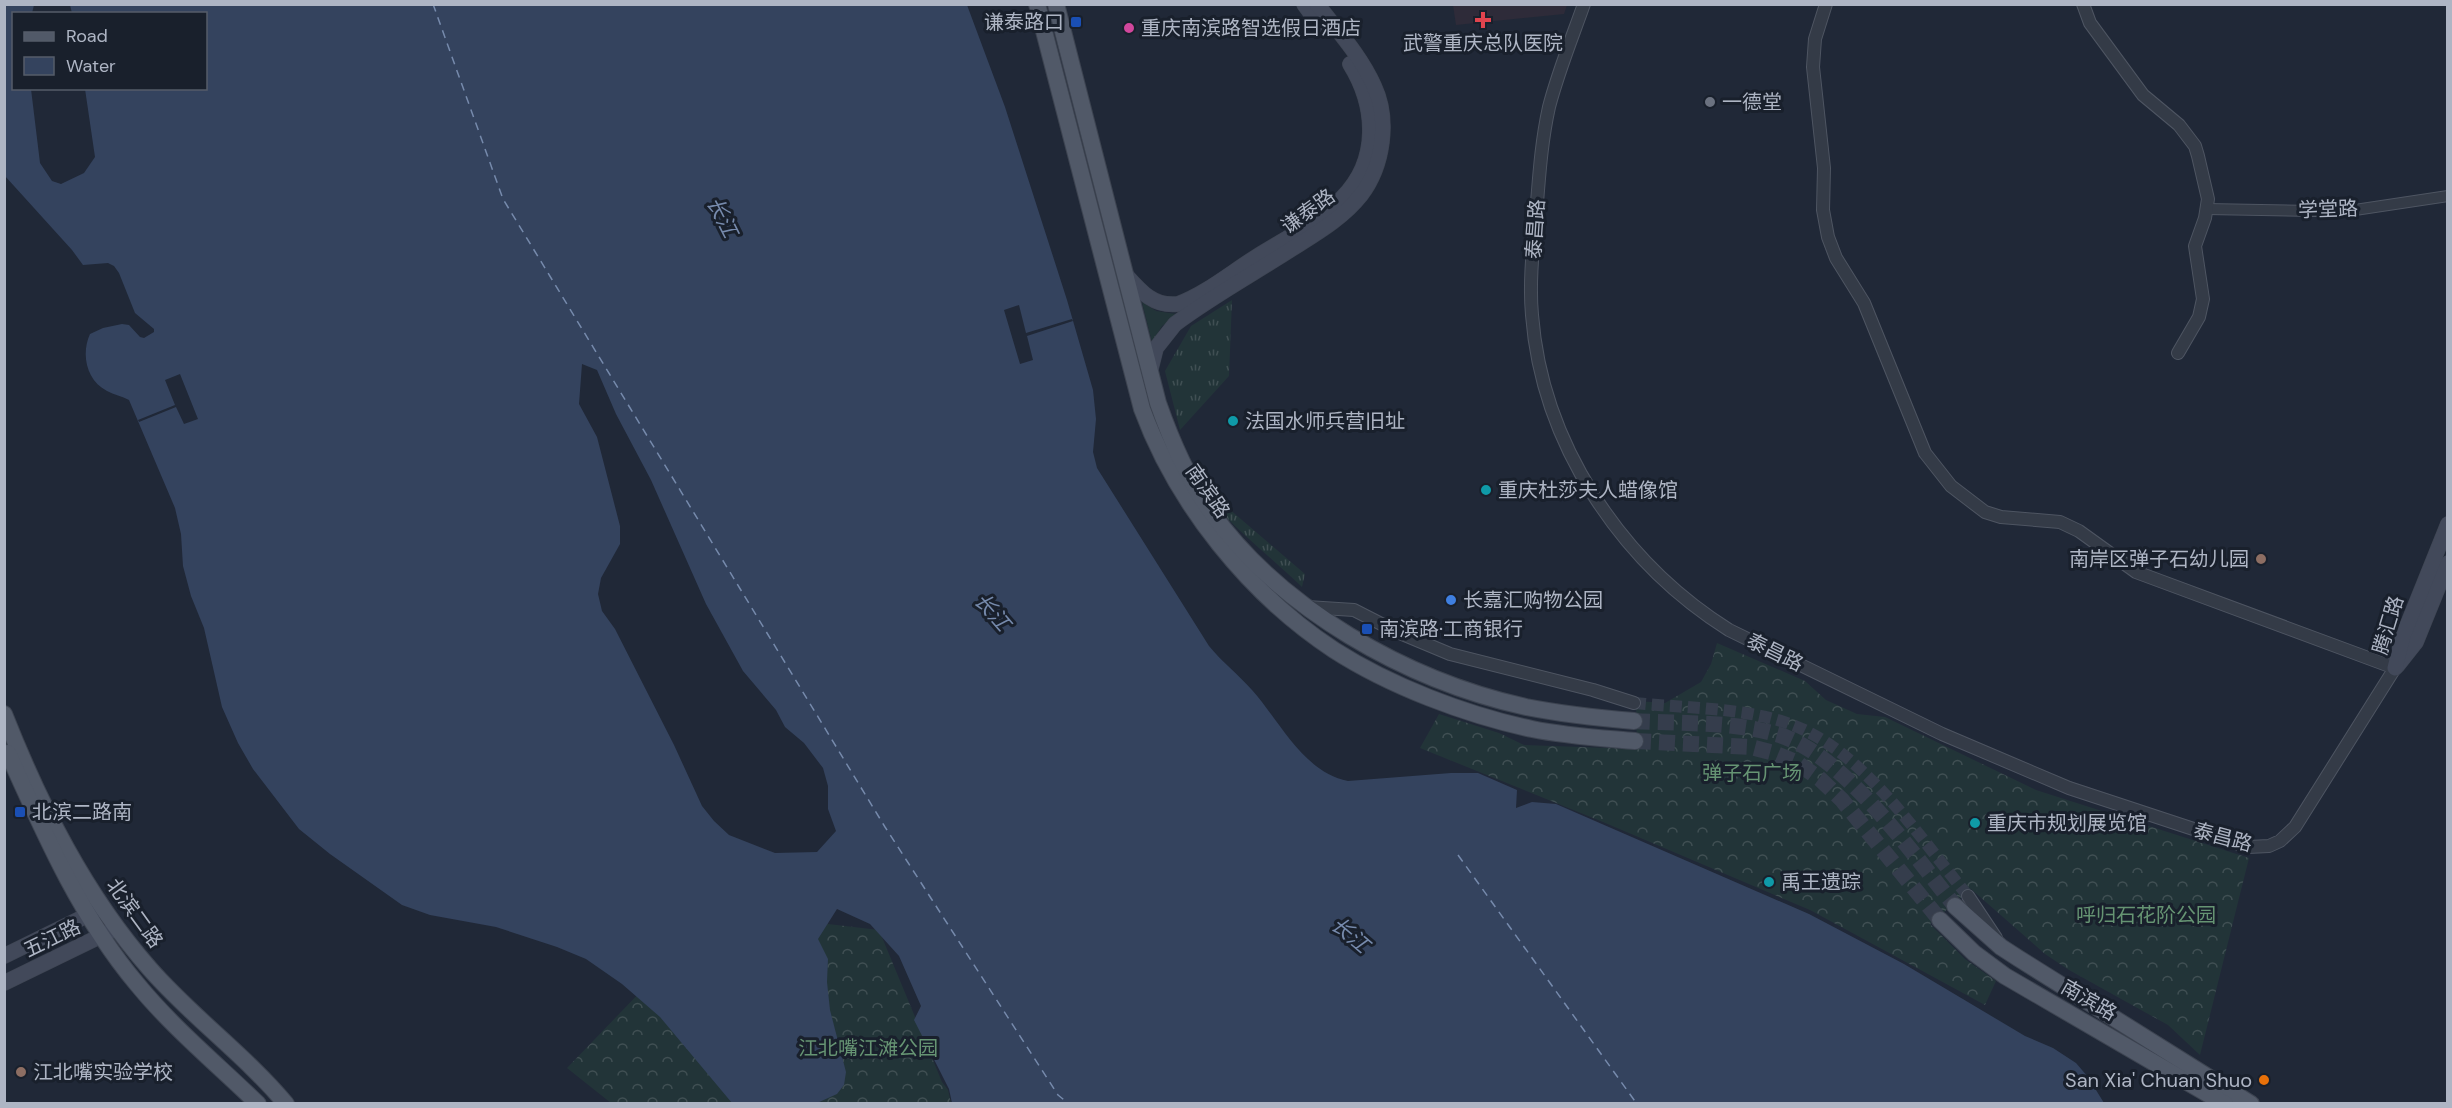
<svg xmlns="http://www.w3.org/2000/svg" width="2452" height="1108" viewBox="0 0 2452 1108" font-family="'DM Sans','Noto Sans SC',sans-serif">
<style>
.medical{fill:#2e2b39}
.grass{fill:url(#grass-tufts)}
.forest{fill:url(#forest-crowns)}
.water{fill:#34435e;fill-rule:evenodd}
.pier{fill:#202837}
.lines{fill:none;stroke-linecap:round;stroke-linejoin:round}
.ferry{stroke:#768aac;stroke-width:1.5;stroke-dasharray:8 6;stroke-linecap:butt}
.tertiary-tunnel{stroke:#353d4c;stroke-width:12;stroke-dasharray:12 6;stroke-linecap:butt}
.primary-tunnel{stroke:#353d4c;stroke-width:16;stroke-dasharray:16 8;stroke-linecap:butt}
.minor-casing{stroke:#4e5562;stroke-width:12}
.tertiary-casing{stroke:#4e5562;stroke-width:14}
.secondary-casing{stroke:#3d4451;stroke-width:16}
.primary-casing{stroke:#3d4451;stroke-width:18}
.minor{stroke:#343b47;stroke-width:10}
.tertiary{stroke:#343b47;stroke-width:12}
.secondary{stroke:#42495a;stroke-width:15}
.primary{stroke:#515968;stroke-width:16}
.health-dot{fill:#e0444e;stroke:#19202c;stroke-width:2}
.transit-dot{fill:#1a4fb4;stroke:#19202c;stroke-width:2}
.hotel-dot{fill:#d1479c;stroke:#19202c;stroke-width:2}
.worship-dot{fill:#6b7280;stroke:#19202c;stroke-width:2}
.culture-dot{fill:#0f9aa8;stroke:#19202c;stroke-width:2}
.education-dot{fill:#8d6e63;stroke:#19202c;stroke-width:2}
.shop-dot{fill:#3f7fe0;stroke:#19202c;stroke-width:2}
.food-dot{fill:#e8710a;stroke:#19202c;stroke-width:2}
.labels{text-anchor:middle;stroke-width:6;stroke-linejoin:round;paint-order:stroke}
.poi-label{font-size:20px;fill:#aeb5c4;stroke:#19202c;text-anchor:start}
.street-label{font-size:20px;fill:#aeb5c4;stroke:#19202c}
.park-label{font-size:20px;fill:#669473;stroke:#19202c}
.water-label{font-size:21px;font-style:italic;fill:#768aac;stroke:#19202c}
</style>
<defs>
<pattern id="grass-tufts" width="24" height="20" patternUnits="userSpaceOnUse" patternTransform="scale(1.5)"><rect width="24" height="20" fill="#223438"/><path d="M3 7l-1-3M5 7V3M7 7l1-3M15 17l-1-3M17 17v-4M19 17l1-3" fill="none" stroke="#404f53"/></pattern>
<pattern id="forest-crowns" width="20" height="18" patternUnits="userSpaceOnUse" patternTransform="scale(1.5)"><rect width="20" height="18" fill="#223438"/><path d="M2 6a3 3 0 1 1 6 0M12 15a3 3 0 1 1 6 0" fill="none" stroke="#404f53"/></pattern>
</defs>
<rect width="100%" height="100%" fill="#202837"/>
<polygon class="medical" points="1453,5 1453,4 1567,5 1564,14 1456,25"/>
<g class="grass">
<polygon points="1232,300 1229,376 1180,430 1165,371 1191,326"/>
<polygon points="1142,302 1156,311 1176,314 1177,316 1162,326 1152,342"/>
<path d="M1228,508L1305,574L1302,587C1276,562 1248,540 1223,514Z"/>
</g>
<g class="forest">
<polygon points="1717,643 1805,681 1826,700 1857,714 1885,717 2036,790 2249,858 2200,1055 2168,1025 2069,970 2045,954 1971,889 1930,924 1965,959 1996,981 1985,1005 1810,910 1603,822 1420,748 1439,714 1499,733 1524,745 1637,749 1636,701 1665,703 1701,682 1711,664"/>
<polygon points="811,922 879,930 942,1082 948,1090 951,1103 611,1103 567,1068 646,986"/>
</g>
<path class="water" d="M4,5H34L32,13L14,14V88L31,89L40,163L52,181L61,184L84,173L95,157L85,89L206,88V14L72,13L70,5H967L1005,107L1067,300L1093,390L1096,419L1093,452L1097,468L1209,646C1222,662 1238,674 1252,690C1279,720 1304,773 1348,781L1451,773H1478L1517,790L1516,808L1532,802L1556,804L1809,914L1904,964L2025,1036L2053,1048L2076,1063L2088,1077L2104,1103H952L949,1089L914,1020L921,1006L899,956L870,924L837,909L818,939L828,959L827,982L830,1010L846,1072L844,1085L837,1094L817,1103H732L660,1017L622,984L586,959L557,947L496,927L430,915L402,905L330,854L299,829L253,769L238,743L222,707L204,628L191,596L183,566L181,534L175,508L129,400C122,396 114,395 107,391C86,380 81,354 90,334L103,328L122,324L129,325L140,337L144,338L154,332V329L135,313L119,273L114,266L108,263L83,265L72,250L5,176ZM582,364L597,370L616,414L651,480L706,604L743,671L776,710L785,727L804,743L823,768L828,786V809L836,831L817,852L775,853L729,835L714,821L702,806L674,745L615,629L602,611L598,594L601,578L620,544V526L597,437L579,404Z"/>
<g class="pier">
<polygon points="1019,305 1026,333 1072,319 1073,321 1027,336 1033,360 1020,364 1004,310"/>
<polygon points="180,374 198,419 184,424 176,407 139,422 138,420 175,405 165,380"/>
</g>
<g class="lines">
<g class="ferry">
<polyline points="433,4 503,199 885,827 1058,1095 1069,1104"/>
<polyline points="1458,855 1637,1104"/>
</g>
<path class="tertiary-tunnel" d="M1634,703C1683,708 1737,707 1784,722C1861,746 1918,836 1968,896"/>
<g class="primary-tunnel">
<path d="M1634,721C1680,724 1731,721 1776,734C1842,752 1912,853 1955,906"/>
<polyline points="1635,741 1751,747 1774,753 1796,762 1820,779 1842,800 1940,920"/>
</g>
<defs>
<polyline id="minor" points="2207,209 2314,211 2355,210 2448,196"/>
<g id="tertiary">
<path d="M1584,4C1572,38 1558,72 1549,107C1541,143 1539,179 1536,215C1533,248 1529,282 1532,315C1542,444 1621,562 1729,630L1942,734L2069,788L2248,847L2269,846L2280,841L2295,827L2395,668L2136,572L2079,531L2060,522L2001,517L1985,512L1951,486L1925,453L1864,303L1836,258L1828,237L1823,210L1824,168L1813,67L1815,39L1826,4"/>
<polyline points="2083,4 2090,23 2143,95 2179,125 2195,146 2198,156 2208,199 2205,218 2195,246 2203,299 2199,317 2178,353"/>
<polyline points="1307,607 1354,610 1395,631 1450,654 1593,690 1634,703"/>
<polyline points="1968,896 1996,938"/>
</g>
<g id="secondary">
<polyline points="1304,4 1320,26"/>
<path d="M1126,275C1141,292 1154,307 1178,304C1204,295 1232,272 1256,257C1285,239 1318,222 1342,198C1380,160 1376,106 1350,64"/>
<path d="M1150,372L1156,348L1175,324C1211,297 1251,275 1290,250C1315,234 1342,219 1361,195C1383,166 1390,120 1374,86C1361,56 1337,30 1317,4"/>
<polyline points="2397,666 2416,642 2448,563"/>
<polyline points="2395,668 2403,636 2448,524"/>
<polyline points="4,956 98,910"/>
<polyline points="4,983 117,928"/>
</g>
<g id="primary">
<path d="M1037,4L1142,409C1177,504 1249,594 1334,650C1390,686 1466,715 1532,729C1566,736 1601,738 1635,741"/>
<path d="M1056,4L1158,403C1171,440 1186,476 1209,509C1279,609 1408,681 1526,707C1562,714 1598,718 1634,721"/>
<path d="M4,714C40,805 85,895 150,969C192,1017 245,1055 286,1104"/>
<path d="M8,753C44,833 80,916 137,984C173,1028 218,1065 258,1104"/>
<polyline points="1955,906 2001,947 2018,958 2251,1104"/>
<polyline points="1940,920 1974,953 2005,976 2225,1104"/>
</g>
</defs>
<use href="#minor" class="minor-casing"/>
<use href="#tertiary" class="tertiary-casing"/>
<use href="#secondary" class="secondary-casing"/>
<use href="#primary" class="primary-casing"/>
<use href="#minor" class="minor"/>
<use href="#tertiary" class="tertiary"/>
<use href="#secondary" class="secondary"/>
<use href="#primary" class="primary"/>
</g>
<path class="health-dot" d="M1480 11h6v6h6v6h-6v6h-6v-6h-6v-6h6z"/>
<g class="transit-dot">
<rect x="1070" y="16" width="12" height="12" rx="3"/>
<rect x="1361" y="623" width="12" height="12" rx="3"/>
<rect x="14" y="806" width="12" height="12" rx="3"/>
</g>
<circle class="hotel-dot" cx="1129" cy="28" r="6"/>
<circle class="worship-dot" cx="1710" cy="102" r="6"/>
<g class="culture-dot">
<circle cx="1233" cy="421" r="6"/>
<circle cx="1486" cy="490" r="6"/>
<circle cx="1975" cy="823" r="6"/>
<circle cx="1769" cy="882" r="6"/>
</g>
<g class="education-dot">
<circle cx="2261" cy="559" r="6"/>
<circle cx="21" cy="1072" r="6"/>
</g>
<circle class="shop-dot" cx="1451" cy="600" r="6"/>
<circle class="food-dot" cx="2264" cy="1080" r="6"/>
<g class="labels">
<g class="poi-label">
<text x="1064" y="29" text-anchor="end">谦泰路口</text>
<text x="1141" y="35">重庆南滨路智选假日酒店</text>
<text x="1483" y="50" text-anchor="middle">武警重庆总队医院</text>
<text x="1722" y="109">一德堂</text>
<text x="1245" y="428">法国水师兵营旧址</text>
<text x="1498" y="497">重庆杜莎夫人蜡像馆</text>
<text x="2249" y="566" text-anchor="end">南岸区弹子石幼儿园</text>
<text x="1463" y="607">长嘉汇购物公园</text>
<text x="1379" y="636">南滨路·工商银行</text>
<text x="32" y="819">北滨二路南</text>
<text x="1987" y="830">重庆市规划展览馆</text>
<text x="1781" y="889">禹王遗踪</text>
<text x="33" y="1079">江北嘴实验学校</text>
<text x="2252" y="1087" text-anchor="end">San Xia' Chuan Shuo</text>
</g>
<g class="street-label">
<text transform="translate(2328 209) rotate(-2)" y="7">学堂路</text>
<text transform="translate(1308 211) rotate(-36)" y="7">谦泰路</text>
<text transform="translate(1535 229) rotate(-86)" y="7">泰昌路</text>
<text transform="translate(1208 491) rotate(55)" y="7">南滨路</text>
<text transform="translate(2388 625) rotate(-73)" y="7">腾汇路</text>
<text transform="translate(1775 652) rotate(26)" y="7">泰昌路</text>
<text transform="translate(2223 837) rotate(15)" y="7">泰昌路</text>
<text transform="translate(135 913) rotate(54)" y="7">北滨二路</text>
<text transform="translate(52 938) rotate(-26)" y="7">五江路</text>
<text transform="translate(2089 1000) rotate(30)" y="7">南滨路</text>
</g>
<g class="park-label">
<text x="1752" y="780">弹子石广场</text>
<text x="2146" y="922">呼归石花阶公园</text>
<text x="868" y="1055">江北嘴江滩公园</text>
</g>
<g class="water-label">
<text transform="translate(722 217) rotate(63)" y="7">长江</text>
<text transform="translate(992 612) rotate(49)" y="7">长江</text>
<text transform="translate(1350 935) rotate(40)" y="7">长江</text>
</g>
</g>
<rect width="2452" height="1108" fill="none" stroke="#aeb5c4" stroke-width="12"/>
<rect x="12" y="12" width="195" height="78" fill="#19202c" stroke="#555c69" stroke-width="1.5"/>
<rect x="24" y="32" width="30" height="9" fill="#515968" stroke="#555c69" stroke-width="1.5"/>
<text x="66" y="42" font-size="18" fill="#aeb5c4">Road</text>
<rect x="24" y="57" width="30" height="18" fill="#34435e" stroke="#555c69" stroke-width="1.5"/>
<text x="66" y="72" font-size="18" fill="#aeb5c4">Water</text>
</svg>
